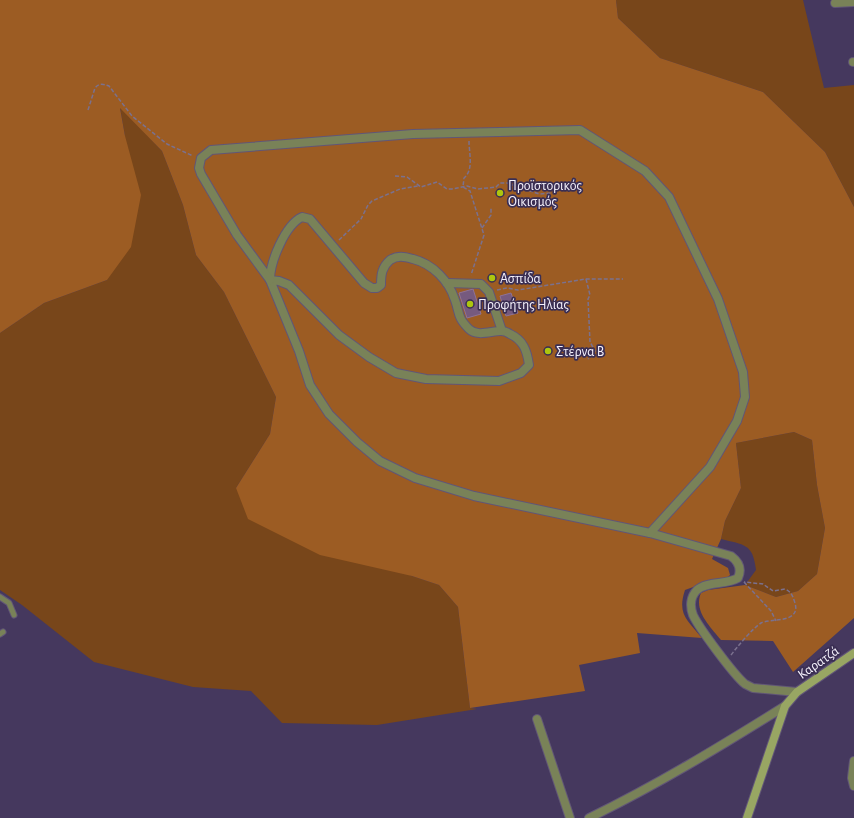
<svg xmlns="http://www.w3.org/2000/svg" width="854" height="818" viewBox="0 0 854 818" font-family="'Alegreya Sans',sans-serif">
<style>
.green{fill:#78461a}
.forest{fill:#9c5c23}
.building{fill:#765a7e;stroke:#8e7296}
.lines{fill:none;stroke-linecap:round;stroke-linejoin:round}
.lane-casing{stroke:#615677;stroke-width:7}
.street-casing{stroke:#615677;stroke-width:10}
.secondary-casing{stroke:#615677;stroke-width:10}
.path{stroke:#7b718e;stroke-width:1.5;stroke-dasharray:4 2;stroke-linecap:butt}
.lane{stroke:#798258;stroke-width:5}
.street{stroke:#798258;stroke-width:8}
.secondary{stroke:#98a663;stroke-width:8}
.poi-dot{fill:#adc60e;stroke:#3a2e53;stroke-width:1.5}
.labels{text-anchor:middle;stroke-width:3.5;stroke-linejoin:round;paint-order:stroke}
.poi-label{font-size:14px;fill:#f5f2fc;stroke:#3a2e53;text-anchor:start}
.street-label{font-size:14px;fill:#f5f2fc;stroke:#3a2e53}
</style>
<rect width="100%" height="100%" fill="#45385e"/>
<g class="green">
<polygon points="616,0 803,0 824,88 854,85 854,207 825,152 763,92 660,58 618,18"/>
<polygon points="120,107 162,151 183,205 196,255 224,292 276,397 270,434 236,488 412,576 439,585 458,607 470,708 477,709 377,725 282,723 251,691 193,687 94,662 22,605 0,590 0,333 44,303 107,280 125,136"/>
<path d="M794,432L812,440L817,485L825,528L817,574L798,591L776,597L745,585L756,570C753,543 744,545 721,539L725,521L741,488L736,443Z"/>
</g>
<path class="forest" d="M0,0H616L618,18L660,58L763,92L825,152L854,207V618L793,672L773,641L721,640C711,627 693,611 701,593L708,590L745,585L776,597L798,591L817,574L825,528L817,485L812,440L794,432L736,443L741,488L725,521L721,539L712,559L728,568L730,575L725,580L715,579L685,590C677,614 687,620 702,638L637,633L640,653L579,665L585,691L470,708L458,607L439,585L412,576L320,555L248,519L236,488L270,434L276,397L224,292L196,255L183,205L162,151L120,108L125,136L141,195L131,247L107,280L44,303L0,333Z"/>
<g class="building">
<polygon points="473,289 481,314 467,318 459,293"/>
<polygon points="511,293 518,313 506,316 500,296"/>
</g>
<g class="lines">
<defs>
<g id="lane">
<polyline points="0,597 9,603 14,615"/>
<polyline points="0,634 3,632"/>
</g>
<g id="street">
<polyline points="835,3 854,2"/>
<polyline points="853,62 854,62"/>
<path d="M270,280C270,262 285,225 302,217L310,219L364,283L372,288H377L381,285C381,274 382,267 390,260C398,255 405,257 413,259C433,264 449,281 455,300C460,314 457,317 469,329C477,337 491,331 501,331C504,331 507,332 510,334C523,340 527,350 529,365L521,373L499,381L426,379L396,373L369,357L339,335L289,285L279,281L270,280L299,351L310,385L329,414L357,442L380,461L415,478L474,496L650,533L731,556C739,562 742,569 738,578C726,585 707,581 697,590C690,597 690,607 693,615C699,628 734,675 745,684L753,688L797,692"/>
<polyline points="270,280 237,235 201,174 199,168 201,158 211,150 413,134 580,130 645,171 669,197 718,299 743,372 745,397 737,421 710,467 650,533"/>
<polyline points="447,283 481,284 489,292 502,331"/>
<polyline points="537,719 570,818"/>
<polyline points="854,761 852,778 854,786"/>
<path d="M589,818C657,785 721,746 785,706"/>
</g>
<polyline id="secondary" points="747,818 785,706 797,692 854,653"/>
</defs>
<use href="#lane" class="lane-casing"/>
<use href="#street" class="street-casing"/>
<use href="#secondary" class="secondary-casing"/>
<g class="path">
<path d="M88,110L95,88C99,83 103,84 109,86L132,116L167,144L193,156"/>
<path d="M469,141C469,153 474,170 464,178L463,187L470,191L484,235L471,275"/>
<polyline points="395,176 407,177 421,187 437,182 447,189 452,189 467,186 478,189 496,187 500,183 507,183 539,194 552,193"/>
<polyline points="482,228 491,215 491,208"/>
<polyline points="339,240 361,219 368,205 372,201 400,189 418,186"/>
<polyline points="586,279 590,295 588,299 590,342 595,351 588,359"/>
<polyline points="497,290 507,288 518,290 586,279 623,279"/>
<polyline points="744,582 771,611 776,621"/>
<path d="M731,655C737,647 753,628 761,623C770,618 801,624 795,603C793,597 792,592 785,589L773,591L763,584L744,582"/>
</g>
<use href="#lane" class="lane"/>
<use href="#street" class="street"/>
<use href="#secondary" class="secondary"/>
</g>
<g class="poi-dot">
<circle cx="500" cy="193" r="4"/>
<circle cx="492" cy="278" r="4"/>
<circle cx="470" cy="304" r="4"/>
<circle cx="548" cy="351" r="4"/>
</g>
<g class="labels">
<g class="poi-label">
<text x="508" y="190">Προϊστορικός<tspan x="508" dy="16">Οικισμός</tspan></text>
<text x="500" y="283">Ασπίδα</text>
<text x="478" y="309">Προφήτης Ηλίας</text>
<text x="556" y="356">Στέρνα Β</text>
</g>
<g class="street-label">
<text transform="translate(818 662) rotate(-35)" y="5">Καρατζά</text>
</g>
</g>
</svg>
